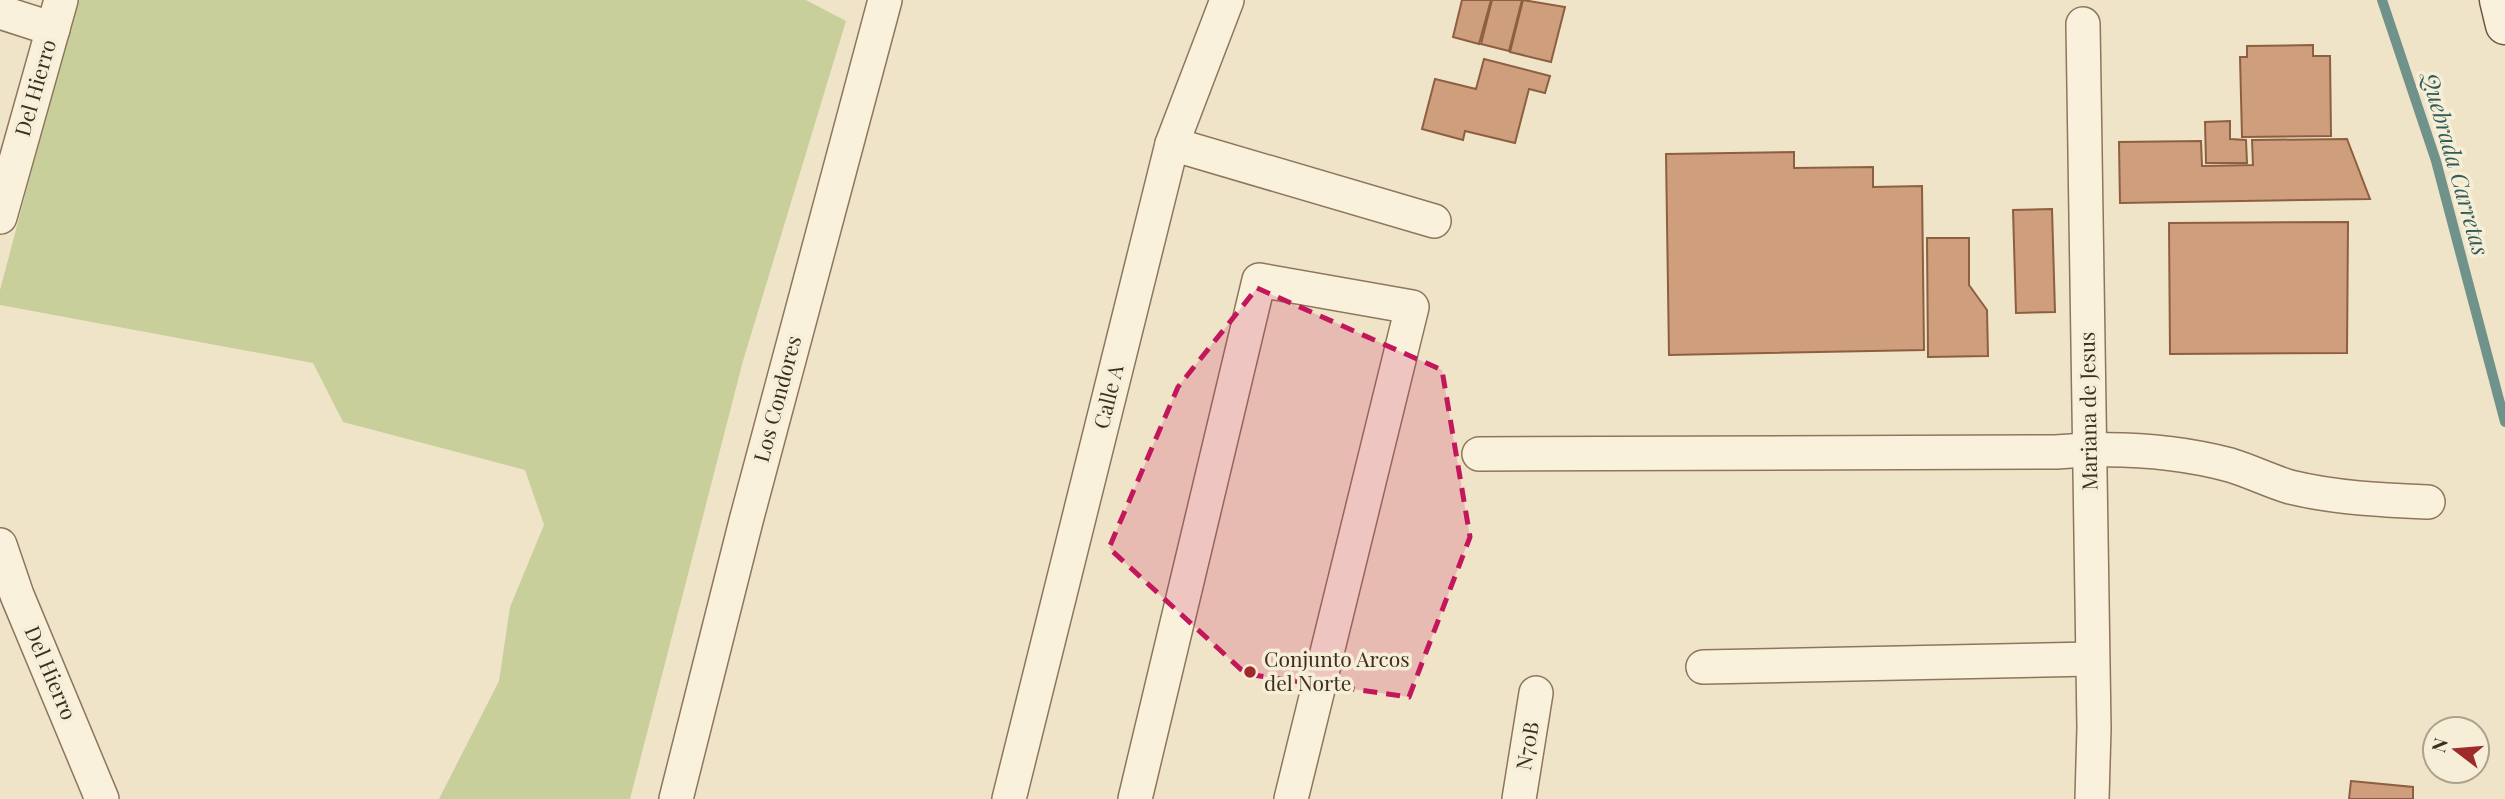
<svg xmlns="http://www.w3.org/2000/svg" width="2505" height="799" viewBox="0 0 2505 799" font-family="'Playfair Display',serif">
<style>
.green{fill:#c9cf9b}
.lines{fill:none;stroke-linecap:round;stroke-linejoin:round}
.stream{stroke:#6f938a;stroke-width:10}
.building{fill:#cf9f7d;stroke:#8d5f41;stroke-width:2}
.minor-casing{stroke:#8d765c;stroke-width:36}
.secondary-casing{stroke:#6f573f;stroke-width:41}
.minor{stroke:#faf1dc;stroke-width:33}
.secondary{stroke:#faf1dc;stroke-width:38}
.marked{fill:#c2185b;fill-opacity:0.2;stroke:#c2185b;stroke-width:5;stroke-dasharray:14 9;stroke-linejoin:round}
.poi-dot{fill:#9e2a2b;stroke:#f7eed8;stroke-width:2.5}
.labels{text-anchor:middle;stroke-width:7;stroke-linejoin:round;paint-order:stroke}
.street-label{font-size:21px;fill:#3d2e20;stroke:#f7eed8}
.poi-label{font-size:21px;fill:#3d2e20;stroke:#f7eed8;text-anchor:start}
.water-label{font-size:23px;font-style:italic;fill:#2f5d5a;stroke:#f7eed8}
</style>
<rect width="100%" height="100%" fill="#f0e4c8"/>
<polygon class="green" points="77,0 806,0 846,21 743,361 630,799 439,799 499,681 510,607 544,525 525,470 343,422 313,363 0,305 0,290"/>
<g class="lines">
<polyline class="stream" points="2382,0 2436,161 2505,422"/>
</g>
<g class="building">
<polygon points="1462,0 1491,0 1479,44 1453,37"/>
<polygon points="1492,0 1522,0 1509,51 1481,44"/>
<polygon points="1523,0 1565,7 1551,62 1510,52"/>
<polygon points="2313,45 2313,56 2330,56 2331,136 2242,137 2240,57 2247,57 2247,46"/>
<polygon points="1484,59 1550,76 1545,93 1529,89 1515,143 1465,131 1463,140 1422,129 1435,79 1476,89"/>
<polygon points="2230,121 2230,139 2246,140 2247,163 2206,163 2205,122"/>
<polygon points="2347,139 2370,199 2120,203 2119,142 2201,141 2202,166 2253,165 2252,140"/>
<polygon points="1794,152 1794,168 1873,167 1873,187 1922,186 1924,350 1669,355 1666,154"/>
<polygon points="2052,209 2055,312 2016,313 2013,210"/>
<polygon points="2348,222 2347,353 2170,354 2169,223"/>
<polygon points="1927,238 1969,238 1969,285 1987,310 1988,356 1928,357"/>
<polygon points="2351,781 2413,787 2413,799 2349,799"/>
</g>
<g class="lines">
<defs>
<g id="minor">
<polyline points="0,12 53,29"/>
<polyline points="2083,24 2094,728 2092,799"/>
<polyline points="1172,144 1434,221"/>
<polyline points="0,217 61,0"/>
<path d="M1479,454L2056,452C2114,447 2173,450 2230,465C2250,471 2270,481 2290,487C2335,498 2382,500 2428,502"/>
<polyline points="0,545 17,595 102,799"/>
<polyline points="1703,667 2091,659"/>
<polyline points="676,799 746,521 885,0"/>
<polyline points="1009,799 1172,144 1227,0"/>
<polyline points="1135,799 1259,280 1412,307 1291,799"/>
<polyline points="1519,799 1536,693"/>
</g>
<polyline id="secondary" points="2499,0 2505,25"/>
</defs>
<use href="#minor" class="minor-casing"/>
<use href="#secondary" class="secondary-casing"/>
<use href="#minor" class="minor"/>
<use href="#secondary" class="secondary"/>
</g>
<path class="marked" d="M1257,288L1442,370L1470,537L1409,697L1246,674L1109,548L1178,387Z"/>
<circle class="poi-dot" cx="1250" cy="672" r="7"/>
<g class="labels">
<g class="street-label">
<text transform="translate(36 88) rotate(-74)" y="7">Del Hierro</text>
<text transform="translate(1109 397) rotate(-76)" y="7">Calle A</text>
<text transform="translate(778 399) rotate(-75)" y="7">Los Condores</text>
<text transform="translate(2089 411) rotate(-91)" y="7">Mariana de Jesus</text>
<text transform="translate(50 673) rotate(67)" y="7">Del Hierro</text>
<text transform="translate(1528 746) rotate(-80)" y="7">N70B</text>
</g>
<g class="poi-label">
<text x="1264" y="667">Conjunto Arcos<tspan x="1264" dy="24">del Norte</tspan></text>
</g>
<g class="water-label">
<text transform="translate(2455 164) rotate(74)" y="8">Quebrada Carretas</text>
</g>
</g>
<g transform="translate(2456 750) rotate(286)"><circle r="33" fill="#f7eed8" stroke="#ada18e" stroke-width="2"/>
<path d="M0-5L12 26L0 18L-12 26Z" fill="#9e2a2b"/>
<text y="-10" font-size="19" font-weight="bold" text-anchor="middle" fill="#3d2e20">N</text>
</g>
</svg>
